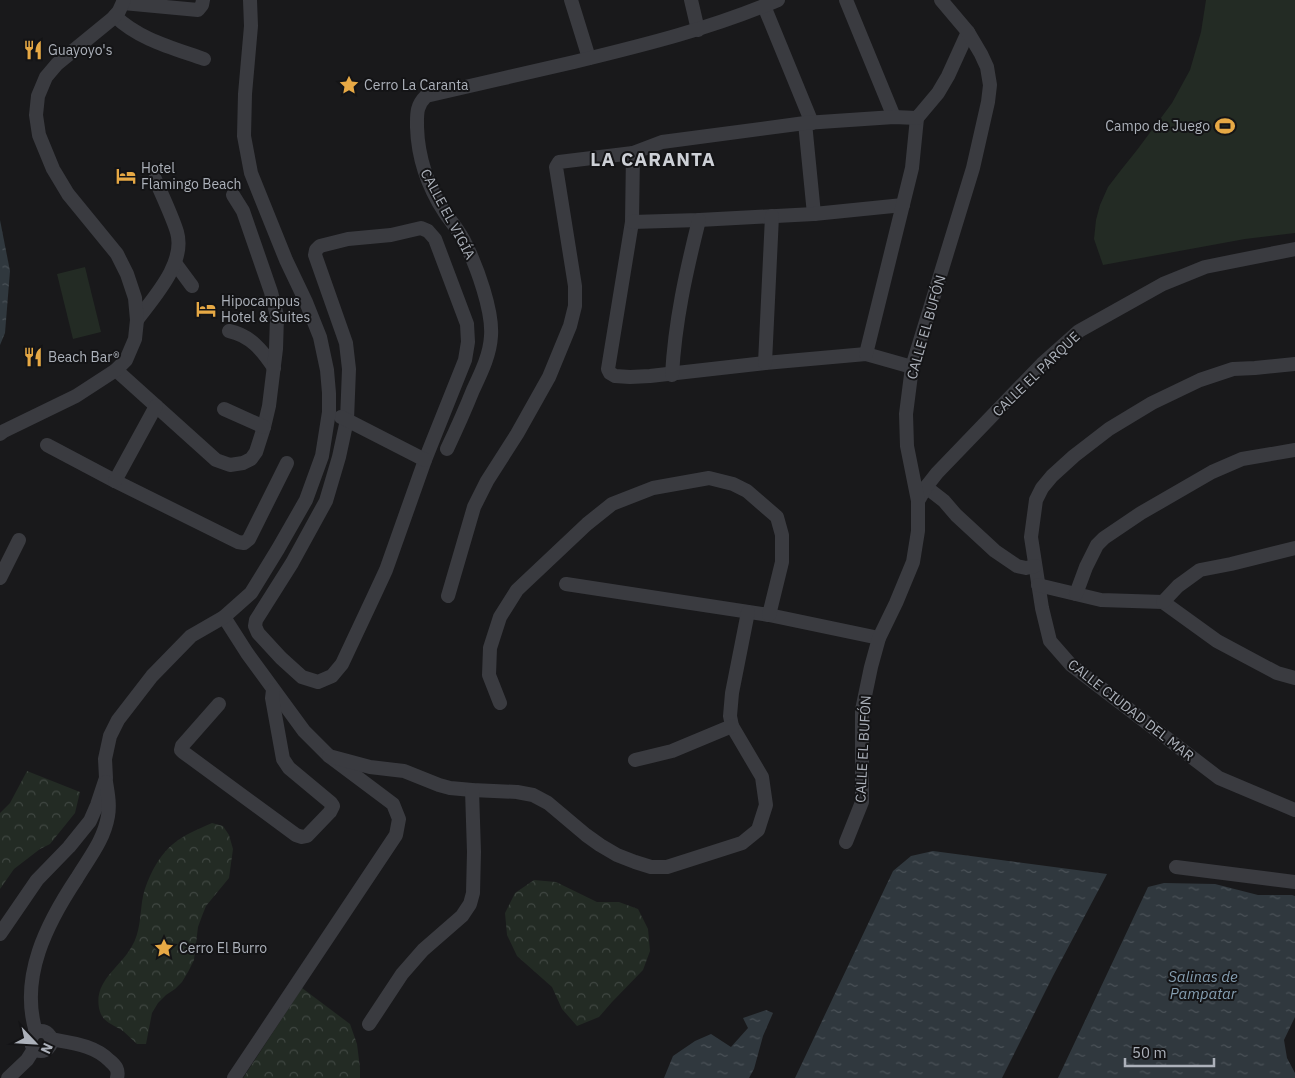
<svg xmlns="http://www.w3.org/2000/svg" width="1295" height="1078" viewBox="0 0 1295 1078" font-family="'IBM Plex Sans',sans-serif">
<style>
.green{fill:#232b24}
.forest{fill:url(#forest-crowns)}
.water{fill:url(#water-ripples)}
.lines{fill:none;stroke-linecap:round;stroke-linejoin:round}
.minor{stroke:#3a3b40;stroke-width:14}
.labels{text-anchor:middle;stroke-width:4;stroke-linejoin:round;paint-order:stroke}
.poi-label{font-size:14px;fill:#acb1ba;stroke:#141416;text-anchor:start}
.street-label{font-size:14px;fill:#acb1ba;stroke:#141416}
.water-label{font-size:15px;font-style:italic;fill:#869fb2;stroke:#141416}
.district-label{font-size:19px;font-weight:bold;letter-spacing:1px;fill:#cdd0d6;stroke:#141416}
</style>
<defs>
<pattern id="forest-crowns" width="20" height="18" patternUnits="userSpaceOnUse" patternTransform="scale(1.25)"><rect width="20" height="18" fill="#232b24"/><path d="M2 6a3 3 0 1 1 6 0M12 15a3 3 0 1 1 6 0" fill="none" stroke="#404742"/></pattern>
<pattern id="water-ripples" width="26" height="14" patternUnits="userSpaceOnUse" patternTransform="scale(1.25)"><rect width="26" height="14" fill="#30383e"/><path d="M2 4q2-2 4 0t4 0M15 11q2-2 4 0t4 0" fill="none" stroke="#4b5258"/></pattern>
</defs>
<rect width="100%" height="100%" fill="#19191b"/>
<g class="green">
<polygon points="1206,0 1295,0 1295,233 1245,239 1103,265 1094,239 1096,220 1100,205 1108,187 1121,170 1137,150 1172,103 1190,70 1201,32"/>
<polygon points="85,267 101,332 73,339 57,274"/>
</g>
<g class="forest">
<polygon points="27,771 80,792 75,813 50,844 40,849 14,869 0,889 0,813 10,803"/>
<path d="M212,823L223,826L229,835L233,849L229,878L206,906L202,916L198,927L194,960L188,972L182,982L175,989L166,995L158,1003L152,1013L146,1044H137C132,1040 128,1035 123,1031C113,1024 102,1023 99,1008C94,980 121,967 132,946C140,933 140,916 142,902C143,893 146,885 150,876C166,843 180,837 212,823Z"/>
<polygon points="534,880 556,882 597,902 619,902 638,909 648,929 650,951 643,970 612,1002 599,1017 577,1026 562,1009 552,987 517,956 507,935 505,913 515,893"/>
<polygon points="302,988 350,1024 357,1044 360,1068 360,1078 243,1078"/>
</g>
<g class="water">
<polygon points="0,220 10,271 5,333 0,345"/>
<polygon points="933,851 1107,874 1053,976 1002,1078 795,1078 893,871 911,856"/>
<polygon points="1164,883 1215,884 1258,895 1292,895 1295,896 1295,1017 1284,1040 1287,1058 1295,1073 1295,1078 1058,1078 1148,887"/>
<polygon points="766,1010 773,1013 763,1036 754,1069 749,1078 664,1078 673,1056 695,1041 711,1034 731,1047 748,1028 743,1018"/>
</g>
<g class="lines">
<g class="minor">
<polyline points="571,0 589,58"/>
<polyline points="691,0 698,30"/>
<polyline points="846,0 894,117"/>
<polyline points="123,3 198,10 202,5 203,0"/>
<polyline points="764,6 812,123"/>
<path d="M115,16C138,39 173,48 204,59"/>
<polyline points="805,123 814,214"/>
<polyline points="633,153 632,222 608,369 610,373 615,376 630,377 650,376 765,363 866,354 912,367"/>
<polyline points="632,222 699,220 814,214 903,205"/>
<polygon points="421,228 428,231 435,239 467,324 468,342 465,360 425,460 386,570 373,598 342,664 332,676 318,682 302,677 281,658 258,633 255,626 256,620 292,563 326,501 339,457 347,420 349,369 346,343 315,255 316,250 320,246 348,239 391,235"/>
<polyline points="175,263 192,286"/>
<path d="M137,320C154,297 186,263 177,232C172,216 162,195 155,179"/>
<path d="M229,331C250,335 263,351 274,368"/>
<polyline points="866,354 912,168 917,118"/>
<polyline points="765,363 772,216"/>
<polyline points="1295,364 1255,368 1233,369 1200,380 1152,403 1109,429 1074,456 1052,476 1042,488 1036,500 1031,537 1042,608 1050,641 1071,665 1219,778 1295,810"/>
<polyline points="116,370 216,460 230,465 243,463 251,459 256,452 264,427 269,406 276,349 277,316 271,292 243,211 233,195"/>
<path d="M672,375C675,321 686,272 699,220"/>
<polyline points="224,409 264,427"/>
<polyline points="341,417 425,460"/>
<polyline points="0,434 4,431 76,396 116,370 126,360 135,339 137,320 135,298 127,274 117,254 68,194 53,169 39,135 36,115 38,96 46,77 57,64 112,19 119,11 124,0"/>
<polyline points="47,445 115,481 238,542 244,543 249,539 287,463"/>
<path d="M447,449C456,430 465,410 473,390C481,373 490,355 491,336C493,311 477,267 466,245C461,233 452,223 445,213C428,187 418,159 417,127C417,114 416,106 426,96C475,85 525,73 574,62C644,45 713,28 778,0"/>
<polyline points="115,481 156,406"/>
<polyline points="926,487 944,501 956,515 995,551 1017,566 1026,568 1035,566"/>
<polyline points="918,501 926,487 937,473 1042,364 1079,331 1163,284 1205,267 1295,249"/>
<polyline points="0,578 19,540"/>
<polyline points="566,584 769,615 879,638"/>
<polyline points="1038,585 1101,600 1163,602 1217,641 1277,673 1295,678"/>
<polyline points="1076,594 1086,567 1097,545 1104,538 1141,513 1212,472 1242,459 1295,450"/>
<polyline points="448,596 474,507 487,481 517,434 549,377 570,326 575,306 575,286 556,167 559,162 633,153 662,142 805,123 894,117 917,118 938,93 948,76 968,32"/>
<polyline points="1163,602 1178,586 1200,570 1231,564 1295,548"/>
<polyline points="224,617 247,653 304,731 329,756 393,804 399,819 396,835 234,1078"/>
<polyline points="500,703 489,675 490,648 500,617 517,590 587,524 612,504 653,488 709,478 733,484 747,491 777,517 782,535 782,562 769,615"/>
<polyline points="219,704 182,746 181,750 183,752 296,835 302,837 307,836 330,812 333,806 331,803 289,768 283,759 272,698 273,690"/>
<polyline points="329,756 370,767 404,771 439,785 450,788 472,790 517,792 533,795 548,803 586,835 600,845 617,855 635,862 651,867 667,867 742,843 758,830 766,805 762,777 732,726 730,716 732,693 748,612"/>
<polyline points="635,760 672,751 732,726"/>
<polyline points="846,842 862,802 862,710 871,667 879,638 896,603 913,562 918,531 918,501 907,446 906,414 912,367 973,168 988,102 990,85 987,67 981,54 968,32 941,0"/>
<polyline points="1176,867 1295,882"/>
<polyline points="0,934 37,880 69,847 90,821 97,805 106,778 105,759 110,736 118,720 152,676 191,636 224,617 251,593 278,549 306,500 322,456 329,412 329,393 327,370 320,337 306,302 286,260 251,173 244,136 245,94 251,26 250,0"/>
<polyline points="369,1024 402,974 423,950 462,916 470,904 473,893 474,852 472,790"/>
<circle cx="41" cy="1041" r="10"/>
<path d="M36,1032C19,977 47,923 77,878C89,858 104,840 108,816C110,805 108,794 106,782"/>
<path d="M51,1039C72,1043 95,1045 110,1061C116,1066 119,1070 117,1078"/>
<polyline points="8,1078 27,1060 34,1049"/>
</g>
</g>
<defs>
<symbol id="restaurant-bare" viewBox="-9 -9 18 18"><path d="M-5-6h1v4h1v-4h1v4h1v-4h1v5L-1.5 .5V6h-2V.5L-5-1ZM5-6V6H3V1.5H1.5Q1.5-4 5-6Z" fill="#e7a945" stroke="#141416" stroke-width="2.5" paint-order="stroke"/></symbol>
<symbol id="sight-bare" viewBox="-9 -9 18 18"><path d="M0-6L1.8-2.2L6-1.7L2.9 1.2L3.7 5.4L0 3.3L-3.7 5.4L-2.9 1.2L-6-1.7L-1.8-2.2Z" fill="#e7a945" stroke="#141416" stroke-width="2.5" paint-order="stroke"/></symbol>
<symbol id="stadium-bare" viewBox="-9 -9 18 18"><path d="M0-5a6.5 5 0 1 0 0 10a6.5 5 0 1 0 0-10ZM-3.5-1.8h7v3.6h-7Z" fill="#e7a945" stroke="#141416" stroke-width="2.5" paint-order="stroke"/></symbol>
<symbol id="hotel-bare" viewBox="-9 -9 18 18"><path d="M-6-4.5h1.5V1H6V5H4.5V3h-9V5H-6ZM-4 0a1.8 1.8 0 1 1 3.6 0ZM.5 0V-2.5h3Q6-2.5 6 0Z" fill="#e7a945" stroke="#141416" stroke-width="2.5" paint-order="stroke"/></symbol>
</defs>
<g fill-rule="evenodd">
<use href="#restaurant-bare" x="19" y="36" width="28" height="28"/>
<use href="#sight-bare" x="335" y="71" width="28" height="28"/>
<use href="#stadium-bare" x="1211" y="112" width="28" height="28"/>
<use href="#hotel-bare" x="112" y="162" width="28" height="28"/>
<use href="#hotel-bare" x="192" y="295" width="28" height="28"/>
<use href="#restaurant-bare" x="19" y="343" width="28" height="28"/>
<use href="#sight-bare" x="150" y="934" width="28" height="28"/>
</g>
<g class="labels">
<g class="poi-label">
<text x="48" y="55">Guayoyo's</text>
<text x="364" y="90">Cerro La Caranta</text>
<text x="1210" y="131" text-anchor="end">Campo de Juego</text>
<text x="141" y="173">Hotel<tspan x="141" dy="16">Flamingo Beach</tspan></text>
<text x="221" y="306">Hipocampus<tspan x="221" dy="16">Hotel &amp; Suites</tspan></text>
<text x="48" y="362">Beach Bar®</text>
<text x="179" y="953">Cerro El Burro</text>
</g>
<g class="street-label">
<text transform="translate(448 214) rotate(62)" y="5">CALLE EL VIGÍA</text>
<text transform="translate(926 327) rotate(-74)" y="5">CALLE EL BUFÓN</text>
<text transform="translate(1036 374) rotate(-44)" y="5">CALLE EL PARQUE</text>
<text transform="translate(1131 710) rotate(38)" y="5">CALLE CIUDAD DEL MAR</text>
<text transform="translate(863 749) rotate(-87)" y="5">CALLE EL BUFÓN</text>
</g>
<g class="water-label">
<text x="1203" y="982">Salinas de<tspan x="1203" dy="17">Pampatar</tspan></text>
</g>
<g class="district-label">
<text x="653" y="166">LA CARANTA</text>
</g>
</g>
<g transform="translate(35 1043) rotate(115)" stroke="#141416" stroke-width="4" paint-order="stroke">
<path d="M0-4L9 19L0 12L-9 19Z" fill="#acb1ba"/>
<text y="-8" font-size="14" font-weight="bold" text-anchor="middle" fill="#acb1ba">N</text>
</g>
<path d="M1125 1058v8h89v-8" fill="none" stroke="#acb1ba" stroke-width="2.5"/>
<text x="1132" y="1058" font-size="15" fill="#acb1ba" stroke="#141416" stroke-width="4" paint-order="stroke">50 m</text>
</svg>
